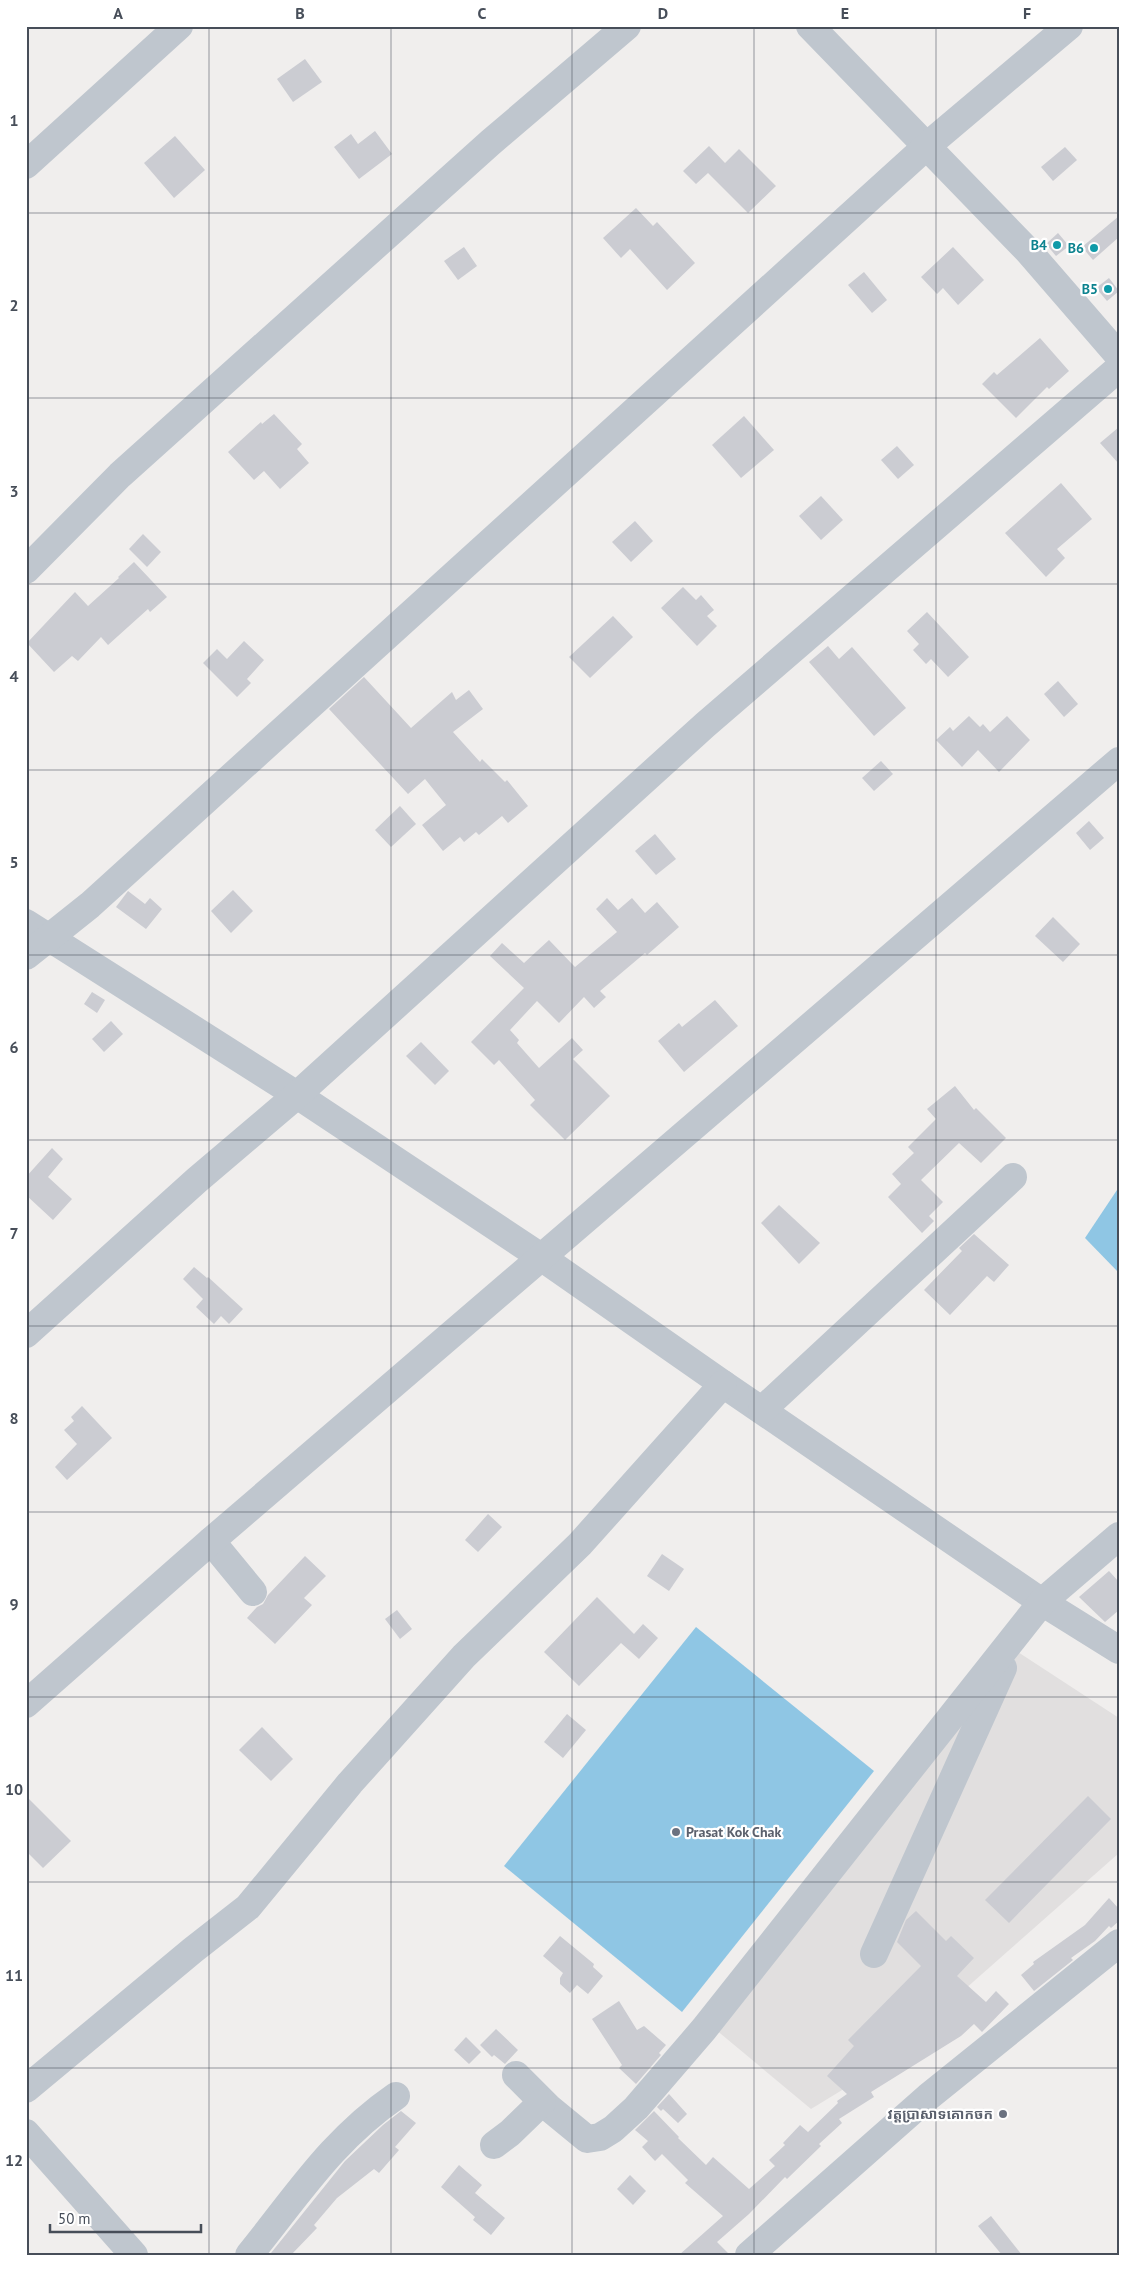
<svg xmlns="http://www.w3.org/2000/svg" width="1145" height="2281" viewBox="0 0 1145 2281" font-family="'PT Sans','Noto Sans Khmer',sans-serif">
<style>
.education{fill:#e1dfdf}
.water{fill:#8fc6e4}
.building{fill:#cbccd2}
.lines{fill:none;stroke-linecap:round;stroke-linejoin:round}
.minor{stroke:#bfc6ce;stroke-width:28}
.grid{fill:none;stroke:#474e59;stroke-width:1;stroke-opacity:0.55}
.culture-dot{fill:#0f9aa8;stroke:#fff;stroke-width:2}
.worship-dot{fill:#6b7280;stroke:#fff;stroke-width:2}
.labels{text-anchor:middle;stroke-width:4.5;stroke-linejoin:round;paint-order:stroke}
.culture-label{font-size:14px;font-weight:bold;fill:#0d838f;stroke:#fff;text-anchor:end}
.worship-label{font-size:14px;font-weight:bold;fill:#5b616d;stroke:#fff;text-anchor:start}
.neatline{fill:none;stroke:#474e59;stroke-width:2}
.grid-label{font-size:16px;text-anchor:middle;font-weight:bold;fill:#474e59}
</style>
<rect width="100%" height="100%" fill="#f0eeed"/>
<polygon class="education" points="1007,1645 1119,1718 1119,1853 870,2073 811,2109 715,2029"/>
<g class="water">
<polygon points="1119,1187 1119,1273 1085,1238"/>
<polygon points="696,1627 874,1771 682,2012 504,1866"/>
</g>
<g class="building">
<polygon points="305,59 322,82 293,102 277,79"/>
<polygon points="375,131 392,154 359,179 334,147 351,134 358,144"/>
<polygon points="175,136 205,170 174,198 144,163"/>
<polygon points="709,146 725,163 739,149 776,186 748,213 708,173 696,184 683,171"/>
<polygon points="1065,147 1077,160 1053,181 1041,167"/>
<polygon points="636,208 653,226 657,222 695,263 667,290 630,249 621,258 603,238"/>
<polygon points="1119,216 1119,237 1093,260 1082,247"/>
<polygon points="1058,233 1069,246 1056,256 1046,244"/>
<polygon points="464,247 477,266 458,280 444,261"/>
<polygon points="953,247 984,280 958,305 943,288 937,294 921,277"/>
<polygon points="864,272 887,300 872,313 848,285"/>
<polygon points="1109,278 1119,291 1107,301 1096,288"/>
<polygon points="1040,338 1069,371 1049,389 1047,387 1016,418 982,384 994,372 997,375"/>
<polygon points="274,414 302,444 297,449 309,463 280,489 264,471 254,480 228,452 261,422 262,424"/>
<polygon points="744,416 774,450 741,478 712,445"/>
<polygon points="1119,427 1119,464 1100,443"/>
<polygon points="897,446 914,465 898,479 881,460"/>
<polygon points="1061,483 1092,519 1057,549 1065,558 1046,577 1005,533"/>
<polygon points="821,496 843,520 821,540 799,516"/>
<polygon points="635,521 653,541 631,562 612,542"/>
<polygon points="143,534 161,552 147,567 129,549"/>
<polygon points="134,562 167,597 150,612 148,609 108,645 101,637 78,661 72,656 54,672 27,643 75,592 88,606 119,578 118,577"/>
<polygon points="683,587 696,600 701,595 714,610 707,616 717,626 697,646 661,608"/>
<polygon points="927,612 969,657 948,677 931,659 926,664 913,650 919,644 907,631"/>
<polygon points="613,616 633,637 590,678 569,657"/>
<polygon points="244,641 264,660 247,679 251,683 237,697 203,663 217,649 227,659"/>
<polygon points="828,646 839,659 852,647 906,708 874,736 809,662"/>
<polygon points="364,677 411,728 452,692 456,700 469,690 483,709 453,732 480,762 482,759 505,782 507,780 528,806 508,823 502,816 479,835 476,832 464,842 460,837 443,851 422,825 446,805 425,779 408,794 329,709"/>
<polygon points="1058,681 1078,704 1064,717 1044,694"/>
<polygon points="969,716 980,727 983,724 990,732 1007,716 1030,740 999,772 978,750 962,767 936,740 950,727 953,731"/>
<polygon points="881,761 893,774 874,791 862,778"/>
<polygon points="400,806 416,824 391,847 375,830"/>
<polygon points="1089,821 1104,838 1090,850 1076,833"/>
<polygon points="655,834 676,859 656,875 635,851"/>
<polygon points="233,890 253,911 231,933 211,911"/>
<polygon points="128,891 145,904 150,898 162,909 146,929 116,907"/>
<polygon points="607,898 618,910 632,898 645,913 657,902 679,927 647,955 645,953 600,991 606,997 594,1008 584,997 559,1023 537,1001 510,1030 519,1040 517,1043 539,1068 572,1038 583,1050 573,1059 610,1096 565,1140 530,1105 535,1100 499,1060 494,1065 471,1042 524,988 490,956 502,943 524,963 549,940 575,967 617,932 596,909"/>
<polygon points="1053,917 1080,944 1063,962 1035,936"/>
<polygon points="92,992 105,1000 97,1013 84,1004"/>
<polygon points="715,1000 738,1026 684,1072 658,1041 679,1023 682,1027"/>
<polygon points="111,1021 123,1034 104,1052 92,1039"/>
<polygon points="421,1042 449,1071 435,1085 406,1056"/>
<polygon points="955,1086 974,1110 976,1108 1006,1138 981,1163 959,1143 921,1180 943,1202 929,1216 934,1221 922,1233 888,1197 901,1184 892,1174 914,1153 908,1147 936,1119 927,1109"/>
<polygon points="52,1148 63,1159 48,1177 72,1199 53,1220 26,1195 26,1177"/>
<polygon points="779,1205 820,1243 799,1264 761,1223"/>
<polygon points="974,1234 1009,1265 994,1282 987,1276 950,1315 924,1290 962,1251 959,1248"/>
<polygon points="194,1267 207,1278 208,1277 243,1309 229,1324 221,1316 214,1324 196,1307 203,1299 183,1279"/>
<polygon points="82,1406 112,1438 67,1480 55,1467 77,1444 64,1430 74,1421 71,1417"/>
<polygon points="488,1514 502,1527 478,1552 465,1540"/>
<polygon points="662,1554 684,1569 669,1591 647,1576"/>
<polygon points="305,1556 326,1576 304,1598 312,1605 275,1644 247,1618 257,1607 263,1604 268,1595"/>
<polygon points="1109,1571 1119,1582 1119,1610 1105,1622 1079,1597"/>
<polygon points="597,1597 634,1634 643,1624 658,1638 639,1659 621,1643 579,1686 544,1652"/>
<polygon points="397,1610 412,1629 400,1639 385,1619"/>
<polygon points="567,1714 586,1730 563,1758 544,1742"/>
<polygon points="262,1727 293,1759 271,1781 239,1750"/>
<polygon points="26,1796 71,1841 43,1868 26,1851"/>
<polygon points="1088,1796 1111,1819 1009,1923 985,1900"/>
<polygon points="1109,1898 1119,1909 1119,1921 1111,1928 1109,1926 1095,1941 1071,1958 1073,1960 1034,1991 1021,1975 1034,1964 1033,1962 1085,1925"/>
<polygon points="916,1911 946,1941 951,1936 974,1958 957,1976 986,2002 996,1991 1009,2004 982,2032 974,2024 961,2036 871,2092 874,2097 839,2119 842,2123 819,2144 821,2146 787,2179 785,2177 749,2214 717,2242 730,2255 679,2255 723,2216 685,2183 688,2180 662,2154 655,2161 642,2147 648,2141 635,2130 654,2111 679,2137 678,2138 706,2165 713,2157 749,2189 775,2166 769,2160 785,2145 783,2143 800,2125 808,2132 838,2103 837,2101 847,2094 827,2076 854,2046 848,2040 921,1966 897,1942 906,1920"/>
<polygon points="560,1936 594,1964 593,1967 603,1976 588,1994 577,1985 570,1993 560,1984 560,1978 563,1973 543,1956"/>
<polygon points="619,2001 637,2030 644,2026 666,2045 659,2053 661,2055 636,2084 619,2068 622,2065 592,2019"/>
<polygon points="496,2029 518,2050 505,2064 494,2055 492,2057 480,2045"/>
<polygon points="466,2037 481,2052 469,2064 454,2050"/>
<polygon points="669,2094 687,2114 678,2123 663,2109 661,2111 657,2107"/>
<polygon points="401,2111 416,2123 395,2147 399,2150 379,2173 374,2169 337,2198 314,2225 317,2228 291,2255 273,2255 271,2253 345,2161 383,2125"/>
<polygon points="459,2165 482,2185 475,2193 505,2218 491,2235 473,2220 475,2217 441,2187"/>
<polygon points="630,2175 646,2191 633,2205 617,2189"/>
<polygon points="991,2216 1022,2255 1002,2255 978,2226"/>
</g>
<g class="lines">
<g class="minor">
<polyline points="810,26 1029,252 1119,356"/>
<polyline points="26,165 179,26"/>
<polyline points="26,570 120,475 491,142 627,26"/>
<polyline points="26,923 297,1095 541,1257 723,1384 1042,1602 1119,1650"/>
<polyline points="26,956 90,905 928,145 1069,26"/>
<polyline points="26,1334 197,1180 297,1095 705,725 1119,368"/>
<polyline points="762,1410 1013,1177"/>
<polyline points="211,1541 253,1592"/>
<polyline points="26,1704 211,1541 1119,761"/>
<polyline points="874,1954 1003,1668"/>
<polyline points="516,2075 548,2107 587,2139 600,2137 613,2129 636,2108 704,2029 1042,1602 1119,1536"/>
<polyline points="26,2089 193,1950 248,1907 350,1783 464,1656 580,1544 723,1384"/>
<polyline points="26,2133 134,2255"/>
<polyline points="494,2145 510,2133 542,2102"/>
<path d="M249,2255C297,2196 332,2140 396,2096"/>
<polyline points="749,2255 928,2097 1119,1943"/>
</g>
</g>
<path class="grid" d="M209,26V2255M391,26V2255M572,26V2255M754,26V2255M936,26V2255M26,213H1119M26,398H1119M26,584H1119M26,770H1119M26,955H1119M26,1140H1119M26,1326H1119M26,1512H1119M26,1697H1119M26,1882H1119M26,2068H1119"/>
<g class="culture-dot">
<circle cx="1057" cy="245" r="5"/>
<circle cx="1094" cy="248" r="5"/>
<circle cx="1108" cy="289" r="5"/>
</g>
<g class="worship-dot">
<circle cx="676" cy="1832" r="5"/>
<circle cx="1003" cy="2114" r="5"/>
</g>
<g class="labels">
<g class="culture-label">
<text x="1047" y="250">B4</text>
<text x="1084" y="253">B6</text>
<text x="1098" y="294">B5</text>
</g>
<g class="worship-label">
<text x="686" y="1837">Prasat Kok Chak</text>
<text x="993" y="2119" text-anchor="end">វត្តប្រាសាទគោកចក</text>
</g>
</g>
<rect width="1145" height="2281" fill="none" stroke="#ffffff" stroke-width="55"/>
<path d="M50 2224v8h151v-8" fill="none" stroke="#474e59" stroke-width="2.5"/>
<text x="58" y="2224" font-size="15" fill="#474e59" stroke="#ffffff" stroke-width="4" paint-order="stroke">50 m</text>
<rect x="28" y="28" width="1090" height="2226" class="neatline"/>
<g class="grid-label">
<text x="118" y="19">A</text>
<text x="300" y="19">B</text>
<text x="482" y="19">C</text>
<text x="663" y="19">D</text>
<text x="845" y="19">E</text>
<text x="1027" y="19">F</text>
<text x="14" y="126">1</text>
<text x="14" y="311">2</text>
<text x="14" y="497">3</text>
<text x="14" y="682">4</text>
<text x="14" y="868">5</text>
<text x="14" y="1053">6</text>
<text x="14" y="1239">7</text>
<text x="14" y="1424">8</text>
<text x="14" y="1610">9</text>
<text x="14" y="1795">10</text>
<text x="14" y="1981">11</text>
<text x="14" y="2166">12</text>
</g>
</svg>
